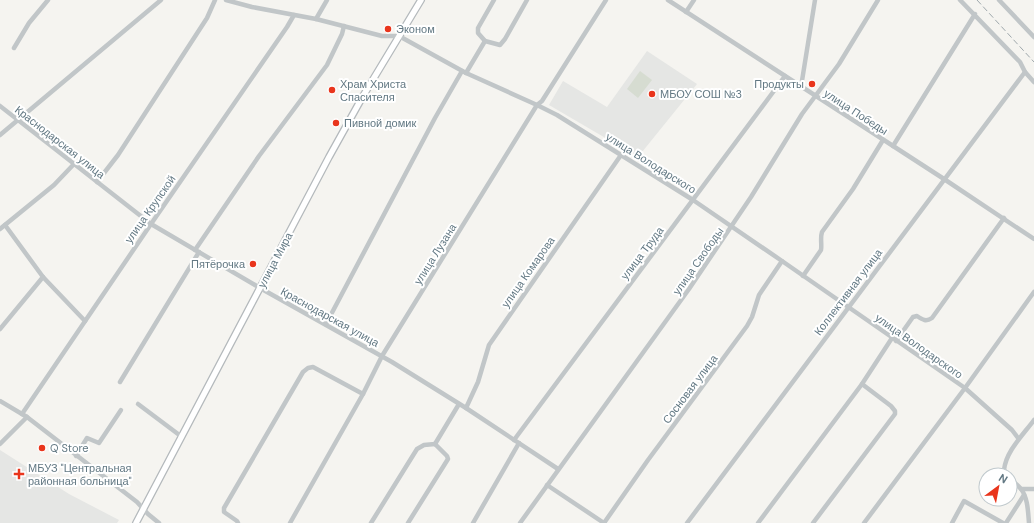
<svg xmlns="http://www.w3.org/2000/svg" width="1034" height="523" viewBox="0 0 1034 523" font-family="'DM Sans',sans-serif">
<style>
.built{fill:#e5e6e4}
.green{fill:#d6dcd1}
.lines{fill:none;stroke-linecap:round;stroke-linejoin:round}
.major-casing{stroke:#b4b9bc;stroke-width:8}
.minor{stroke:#c1c6c8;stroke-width:4.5}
.major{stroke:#fff;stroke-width:5.5}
.rail{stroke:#9fa8ac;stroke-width:1;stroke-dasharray:6 3;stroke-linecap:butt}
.poi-dot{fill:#e9351c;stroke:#fff;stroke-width:1.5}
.labels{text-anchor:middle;stroke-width:4;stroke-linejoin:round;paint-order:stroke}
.poi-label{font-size:11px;fill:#627883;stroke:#fff;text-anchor:start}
.street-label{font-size:11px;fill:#627883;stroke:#fff}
</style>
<rect width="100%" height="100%" fill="#f5f4f0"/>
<g class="built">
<polygon points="647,51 697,84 638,157 549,105 563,81 607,107"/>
<polygon points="0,450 69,494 119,520 117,523 0,523"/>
</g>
<polygon class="green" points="640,71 652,80 638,98 627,89"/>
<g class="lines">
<defs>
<polyline id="major" points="136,523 329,157 363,96 421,0"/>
</defs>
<use href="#major" class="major-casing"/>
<g class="minor">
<polyline points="226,0 252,7 316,19 382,36 399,36 466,73 537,105 557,115 693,200 782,261 965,388 1012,430 1018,438"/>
<polyline points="668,0 944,179 1034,239"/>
<polyline points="960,0 1020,62 1025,72 1034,82"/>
<polyline points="999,0 1034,37"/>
<polyline points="686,12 694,0"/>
<polyline points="316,19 327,0"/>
<polyline points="485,41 478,33 478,28 494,0"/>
<polyline points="14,48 29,23 48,0"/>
<polyline points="466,73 485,41 500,45 505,39 527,0"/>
<polyline points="801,87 815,0"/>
<polyline points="0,106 151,224 260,288 392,362 466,408 558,469"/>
<polyline points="0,135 161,0"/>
<polyline points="893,146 975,14"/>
<polyline points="97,182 118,155 207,18 215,0"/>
<polyline points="5,225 43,277 85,321"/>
<polyline points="0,229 54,185 74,164"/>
<polyline points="195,250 259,156 327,65 342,34 344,26"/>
<path d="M803,276L821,250C822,244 820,238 822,232L853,189L883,140"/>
<polyline points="326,324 435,118 462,71"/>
<polyline points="0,329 43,277"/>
<path d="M896,341L913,317L917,316C923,320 926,322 932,318L1004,218"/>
<polyline points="120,382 199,252"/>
<polyline points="0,401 27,417 137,502 148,514 159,523"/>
<polyline points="138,404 182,437"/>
<polyline points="466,408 478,382 489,345 621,155"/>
<polyline points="22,414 151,224 287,27 294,15"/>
<polyline points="514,440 785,76"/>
<polyline points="0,444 27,417"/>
<polyline points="435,444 459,404"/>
<polyline points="76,456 87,438 99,443 121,410"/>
<path d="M1008,475L1004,470C1006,451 1023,435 1034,420"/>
<path d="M1010,478C1013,482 1018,485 1021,489C1028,498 1028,512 1029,523"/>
<polyline points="547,485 604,523"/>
<polyline points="1021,489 1034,489"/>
<polyline points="238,523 237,521 224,512 224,508 303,372 308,368 313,367 363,394"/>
<polyline points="290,523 363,394 382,356 537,105 542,101 606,0"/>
<polyline points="371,523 417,449 424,445 435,444"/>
<polyline points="408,523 448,459 447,456 435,444"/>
<polyline points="473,523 519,443"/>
<polyline points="520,523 689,289 751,197 802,114 839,64 878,0"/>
<polyline points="604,523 648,460 747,326 752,317 759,295 782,261"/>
<polyline points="687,523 1025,72"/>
<polyline points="758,523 862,384 892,338"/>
<polyline points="813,523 895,414 895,411 891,406 862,384"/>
<polyline points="864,523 965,388 1034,292"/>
<polyline points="952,523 964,501 1003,523"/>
<polyline points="1006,523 1024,495"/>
</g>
<use href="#major" class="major"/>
<polyline class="rail" points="977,0 1034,62"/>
</g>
<g class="poi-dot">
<circle cx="388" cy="29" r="4"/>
<circle cx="812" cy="84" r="4"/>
<circle cx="332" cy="90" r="4"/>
<circle cx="652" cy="94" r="4"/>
<circle cx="336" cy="123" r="4"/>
<circle cx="253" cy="264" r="4"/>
<circle cx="42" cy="448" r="4"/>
<path d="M17 468h4v4h4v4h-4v4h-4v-4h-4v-4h4z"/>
</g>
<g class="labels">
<g class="poi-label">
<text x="396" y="33">Эконом</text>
<text x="340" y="88">Храм Христа<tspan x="340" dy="13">Спасителя</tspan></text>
<text x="804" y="88" text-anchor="end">Продукты</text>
<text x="660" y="98">МБОУ СОШ №3</text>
<text x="344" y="127">Пивной домик</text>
<text x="245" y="268" text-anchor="end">Пятёрочка</text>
<text x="50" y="452">Q Store</text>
<text x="28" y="472">МБУЗ "Центральная<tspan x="28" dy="13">районная больница"</tspan></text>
</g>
<g class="street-label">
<text transform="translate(856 112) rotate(33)" y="4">улица Победы</text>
<text transform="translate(60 142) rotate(38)" y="4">Краснодарская улица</text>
<text transform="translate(651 163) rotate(32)" y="4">улица Володарского</text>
<text transform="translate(150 209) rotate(-55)" y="4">улица Крупской</text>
<text transform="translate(642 253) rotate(-53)" y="4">улица Труда</text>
<text transform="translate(435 254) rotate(-58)" y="4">улица Лузана</text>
<text transform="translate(275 260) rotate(-62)" y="4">улица Мира</text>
<text transform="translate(698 261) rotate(-55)" y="4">улица Свободы</text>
<text transform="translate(528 272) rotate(-55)" y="4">улица Комарова</text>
<text transform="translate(848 292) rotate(-53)" y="4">Коллективная улица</text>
<text transform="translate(330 317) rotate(29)" y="4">Краснодарская улица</text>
<text transform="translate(919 346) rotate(35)" y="4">улица Володарского</text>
<text transform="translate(690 389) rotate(-53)" y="4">Сосновая улица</text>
</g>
</g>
<g transform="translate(998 487) rotate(32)"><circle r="19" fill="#ffffff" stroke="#c0c9cd"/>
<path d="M0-3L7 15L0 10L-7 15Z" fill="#e9351c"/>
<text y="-6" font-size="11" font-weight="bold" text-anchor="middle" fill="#627883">N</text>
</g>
</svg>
